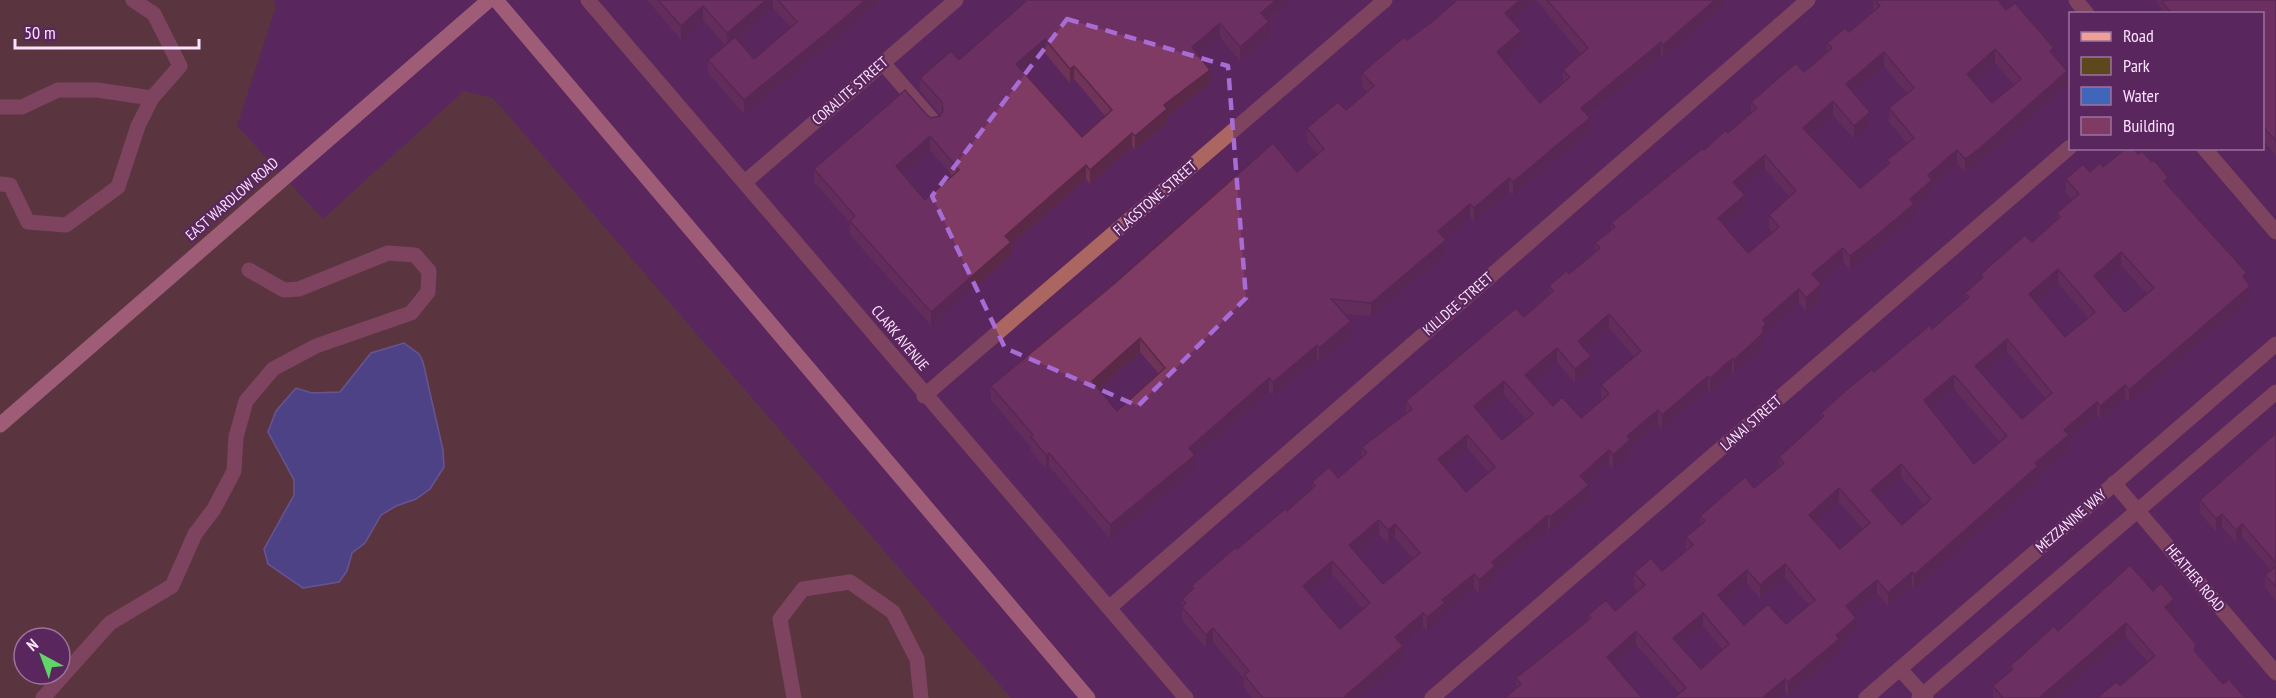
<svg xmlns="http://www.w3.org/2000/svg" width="2276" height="698" viewBox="0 0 2276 698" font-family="'PT Sans Narrow',sans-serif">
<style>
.green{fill:#5c481c;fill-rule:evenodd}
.water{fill:#4165b9;stroke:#798bcd;stroke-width:1.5}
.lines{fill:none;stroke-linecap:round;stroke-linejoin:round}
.minor{stroke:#ab6661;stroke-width:15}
.major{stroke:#f19e96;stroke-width:15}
.wall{fill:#6e3357;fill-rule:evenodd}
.shaded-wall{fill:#5a2947}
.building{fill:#803b65;stroke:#5a2947;stroke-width:1.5;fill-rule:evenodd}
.marked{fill:none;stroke:#a86cd5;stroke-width:4.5;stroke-dasharray:12 8;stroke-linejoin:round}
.labels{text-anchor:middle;stroke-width:4.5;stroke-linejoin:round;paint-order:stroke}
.street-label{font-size:15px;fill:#fce3fd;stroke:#5a265e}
</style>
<rect width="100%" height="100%" fill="#5a265e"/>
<path class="green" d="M0,0H274L276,6L237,126L323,219L464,91L493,98L1011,698H0ZM24,638H60V674H24Z"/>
<polygon class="water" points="404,343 419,354 423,362 443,450 444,467 430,489 416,499 396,506 381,515 365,543 352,553 347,571 339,582 303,588 268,564 264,549 294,495 294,480 268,432 276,411 296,388 312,393 340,392 371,353"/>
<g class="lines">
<g class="minor">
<polyline points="588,0 1186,698"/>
<polyline points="2076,0 2087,14"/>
<polyline points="883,63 934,122"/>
<polyline points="0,107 22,107 58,90 97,90 152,98"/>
<polyline points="2204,148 2276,232"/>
<polyline points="745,182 956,0"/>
<polyline points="0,184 10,185 28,222 66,225 118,187 138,126 152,98 180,66 154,14 133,0"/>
<polyline points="924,396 1385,0"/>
<polyline points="2114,483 2276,673"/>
<polyline points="1109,608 1808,0"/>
<polyline points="1900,669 1926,698"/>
<polyline points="43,698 110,623 172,586 195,534 214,509 234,471 236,437 246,401 273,369 316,346 411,313 428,292 429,271 415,255 388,253 299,289 284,290 249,270"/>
<polyline points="794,698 780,619 803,589 850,582 893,612 917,659 921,698"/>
<polyline points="1432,698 2070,147"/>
<polyline points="1866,698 2276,344"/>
<polyline points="1919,698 2276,392"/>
</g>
<g class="major">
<polyline points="496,0 1088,698"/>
<polyline points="0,425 489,0"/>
</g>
</g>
<g class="wall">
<path d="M647,0H880L846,31L744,114L708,73V60L725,45L703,20L681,40ZM773,8L791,28L754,59L737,39Z"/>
<path d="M1024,0H1292L1268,21L1269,36L1240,61L1220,37L1198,55L1210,83L1167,117V123L1135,150L1132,146L1090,184L1086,179L1011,245V256L931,325L850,235V223L814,182V169L927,115L931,118L940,116L941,115L920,91V78L959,60L1026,1ZM1045,53L1070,83L1074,79L1105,116L1082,137L1023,72ZM930,150L952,176L925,200L903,174Z"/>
<path d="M1457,0H1536L1512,20L1521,44L1503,60L1540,103L1563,83V70L1581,54L1536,0H1723V6L1663,58L1661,55L1588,116L1590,131L1570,148L1513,195L1509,191L1474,222L1470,217L1445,239L1446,254L1371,316L1344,314L1351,335L1319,362L1317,359L1273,395L1269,392L1195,457V469L1110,539L1049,466L1046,469L1031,451V447L991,400V386L1297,172L1318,155L1307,142V128L1346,110L1367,92L1362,86V73L1433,21ZM1140,352L1159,374L1117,411L1099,389Z"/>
<path d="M1873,0H1998L2006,10L2054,56L2067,85L1979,163L1965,172L1957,164L1932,185V194L1914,209V217L1872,253L1850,270L1843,262L1819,282L1821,298L1806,311L1799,303L1766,331V337L1764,339V345L1761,349L1734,374L1732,372L1710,392L1708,389L1662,429L1658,424L1630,448V454L1613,469L1609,464L1587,483L1589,499L1550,531L1548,528L1495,573V579L1479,594L1474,588L1445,612V616L1427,631L1423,626L1401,645L1403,660L1358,698H1252L1244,688V679L1213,642L1206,648L1182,620V599L1191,591V586L1287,511L1312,489V482L1338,478L1362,457V447L1406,414V401L1524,317L1549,295V286L1569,274L1595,252V243L1611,230V223L1704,150L1728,133L1751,113V102L1804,72L1827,52V43L1849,32L1873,12ZM1995,63L2014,85L1992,103L1973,82ZM1884,66L1907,94L1889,108V122L1907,143L1887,160V165L1860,188L1810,135L1833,115L1854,139L1870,126L1852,92ZM1765,169L1790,197L1769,215V228L1772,232L1748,253L1725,226L1745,209L1740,189ZM1609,328L1634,357L1601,385V398L1602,400L1581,418L1553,406L1532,383L1557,362L1575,383L1591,370L1585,349ZM1504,394L1526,420L1502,440L1481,414ZM1467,448L1488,472L1466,492L1445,467ZM1379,534L1388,544L1395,538L1413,559L1383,584L1356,553ZM1332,574L1363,609L1340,629L1309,594Z"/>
<polygon points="2156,0 2276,0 2276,155 2262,140 2262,14 2162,14 2162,9"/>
<path d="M2103,167L2168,186L2247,282L2250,299L2129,403L2125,398L2100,420L2097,415L2069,439V449L2038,474V480L1914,589L1912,586L1888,606L1877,593L1853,614L1856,631L1839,646V653L1788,696L1785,692L1679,693L1636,645L1613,665L1516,689V678L1588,620V615L1615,611L1638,591L1634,587V573L1662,571L1686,551V537L1700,525V516L1754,488L1779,467V457L1821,419V413L1932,329L1965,301V293L1981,279V274L2032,242L2057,221V213L2072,200L2066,192V179ZM2121,266L2147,294L2125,312L2100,284ZM2058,283L2088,318L2065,337L2035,302ZM2007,352L2046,399L2022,419L1982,374ZM1954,389L2000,442L1974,464L1930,408ZM1901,477L1924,505L1902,525L1878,497ZM1839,502L1863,529L1840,549L1816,522ZM1785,578L1809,605L1786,624L1744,625L1724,603L1747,583L1760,599ZM1703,626L1723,650L1701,669L1680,645Z"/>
<polygon points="2276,433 2276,601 2265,588 2265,575 2271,570 2242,537 2236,543 2222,527 2216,532 2200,513 2200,500"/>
<polygon points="2153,591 2174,612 2172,615 2196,652 2223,684 2120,686 2148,662 2126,637 2055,698 1993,698 1993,686 2010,672 2010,666 2058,631"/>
</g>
<g class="shaded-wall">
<polygon points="766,0 773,0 773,8 727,47 727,33"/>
<polygon points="865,0 880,0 846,31 744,114 744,100"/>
<polygon points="1276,0 1292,0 1261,26 1261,13"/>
<polygon points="1520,0 1536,0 1505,26 1505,13"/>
<polygon points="1715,0 1723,0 1723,6 1663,58 1663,45"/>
<polygon points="703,6 703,20 681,40 681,26"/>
<polygon points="1269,22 1269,36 1240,61 1240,47"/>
<polygon points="1220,23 1220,37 1192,61 1192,47"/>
<polygon points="1521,31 1521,44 1497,66 1497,52"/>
<polygon points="1045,39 1045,53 1016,78 1016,64"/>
<polygon points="1661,42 1661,55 1581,121 1581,108"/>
<polygon points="1995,49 1995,63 1967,88 1967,74"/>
<polygon points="1884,52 1884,66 1846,98 1846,84"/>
<polygon points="1074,66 1074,79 1070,83 1070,69"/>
<polygon points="1210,70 1210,83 1167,117 1167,123 1135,150 1135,136 1164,105"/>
<polygon points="2067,71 2067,85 1979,163 1965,172 1965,159"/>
<polygon points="1833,101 1833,115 1803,141 1803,128"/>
<polygon points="1870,112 1870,126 1854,139 1854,126"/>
<polygon points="1590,118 1590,131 1513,195 1513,182"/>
<polygon points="1132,133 1132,146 1090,184 1090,170"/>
<polygon points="930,136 930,150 896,180 896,166"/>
<polygon points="1957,150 1957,164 1932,185 1932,194 1914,209 1914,217 1872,253 1850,270 1850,256 1928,175"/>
<polygon points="1765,155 1765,169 1733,195 1733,182"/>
<polygon points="1086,165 1086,179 1011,245 1011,256 931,325 931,312 1005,236"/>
<polygon points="2168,177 2168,191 2164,181"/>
<polygon points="1509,178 1509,191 1474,222 1474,208"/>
<polygon points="1745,195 1745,209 1718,232 1718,218"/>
<polygon points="1470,204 1470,217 1438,245 1438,231"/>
<polygon points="1446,240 1446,254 1371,316 1371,303"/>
<polygon points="1843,248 1843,262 1812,287 1812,274"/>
<polygon points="2121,252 2121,266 2094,290 2094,276"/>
<polygon points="2058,269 2058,283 2029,308 2029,294"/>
<polygon points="2247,273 2247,286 2243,276"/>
<polygon points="1821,284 1821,298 1806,311 1806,298"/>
<polygon points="2250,286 2250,299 2129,403 2129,390"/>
<polygon points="1799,289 1799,303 1766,331 1766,337 1764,339 1764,345 1761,349 1734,374 1734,360 1762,328 1763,320"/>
<polygon points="1609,314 1609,328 1578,355 1578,341"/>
<polygon points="1351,321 1351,335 1319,362 1319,348"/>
<polygon points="1140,338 1140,352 1092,395 1092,381"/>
<polygon points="2007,339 2007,352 1975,380 1975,366"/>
<polygon points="1317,345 1317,359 1273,395 1273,382"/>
<polygon points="1557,348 1557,362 1525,389 1525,375"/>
<polygon points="1591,356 1591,370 1575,383 1575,369"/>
<polygon points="1732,359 1732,372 1710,392 1710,378"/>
<polygon points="1954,375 1954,389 1924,414 1924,400"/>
<polygon points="1708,376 1708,389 1662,429 1662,415"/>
<polygon points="1269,378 1269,392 1195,457 1195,469 1110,539 1110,525 1189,448"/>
<polygon points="1504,381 1504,394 1474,420 1474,406"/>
<polygon points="2125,385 2125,398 2100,420 2100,406"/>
<polygon points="2097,402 2097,415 2069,439 2069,449 2038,474 2038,480 1914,589 1914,575 2035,463 2064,430"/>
<polygon points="1658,410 1658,424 1630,448 1630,454 1613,469 1613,455 1627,436"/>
<polygon points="1467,435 1467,448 1438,473 1438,459"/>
<polygon points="1609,450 1609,464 1580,489 1580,476"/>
<polygon points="1049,453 1049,466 1046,469 1046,455"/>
<polygon points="1901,464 1901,477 1871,503 1871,490"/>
<polygon points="1589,485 1589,499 1550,531 1550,517"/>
<polygon points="1839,488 1839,502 1809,528 1809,515"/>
<polygon points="2222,514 2222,527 2216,532 2216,519"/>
<polygon points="1548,515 1548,528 1495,573 1495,579 1479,594 1479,580 1492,562"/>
<polygon points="1379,520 1379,534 1349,559 1349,545"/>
<polygon points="1395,524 1395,538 1388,544 1388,530"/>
<polygon points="2242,524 2242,537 2236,543 2236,530"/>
<polygon points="1332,561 1332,574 1303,600 1303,586"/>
<polygon points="1785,564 1785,578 1760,599 1760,585"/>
<polygon points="1747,570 1747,583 1718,608 1718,595"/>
<polygon points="1912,572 1912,586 1888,606 1888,593"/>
<polygon points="1474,574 1474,588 1445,612 1445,616 1427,631 1427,617 1442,600"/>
<polygon points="1877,580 1877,593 1846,620 1846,606"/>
<polygon points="2174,599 2174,612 2165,621 2165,607"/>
<polygon points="1423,613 1423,626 1395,651 1395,637"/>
<polygon points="1703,613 1703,626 1673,651 1673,638"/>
<polygon points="1856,618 1856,631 1839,646 1839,653 1788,696 1788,682 1836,635"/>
<polygon points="2126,623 2126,637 2055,698 2039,698"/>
<polygon points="1213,628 1213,642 1206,648 1206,635"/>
<polygon points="1636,631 1636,645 1607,670 1607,657"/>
<polygon points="1403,646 1403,660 1358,698 1343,698"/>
<polygon points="1785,679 1785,692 1779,698 1762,698"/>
</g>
<g class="building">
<polygon points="658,0 766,0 727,33 703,6 681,26"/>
<polygon points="778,0 865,0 846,17 744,100 708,60 735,37 754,59 797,22"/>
<path d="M1027,0H1276L1261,13L1269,22L1240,47L1220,23L1192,47L1210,70L1164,105L1167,109L1135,136L1132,133L1090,170L1086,165L1005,236L1011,242L931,312L850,221L855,216L814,169L905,90L927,115L931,118L940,116L943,111L942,102L920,78L951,51L959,60ZM1045,39L1070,69L1074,66L1112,110L1082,137L1016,64ZM930,136L959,170L925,200L896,166Z"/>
<path d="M1457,0H1520L1505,13L1521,31L1497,52L1540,103L1570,77L1563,70L1588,48L1547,0H1715L1663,45L1661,42L1581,108L1590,118L1570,134L1513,182L1509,178L1474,208L1470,204L1438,231L1446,240L1371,303L1331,299L1351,321L1319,348L1317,345L1273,382L1269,378L1189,448L1195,455L1110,525L1049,453L1046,455L1031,437L1033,435L991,386L1114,284L1273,143L1297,172L1324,149L1307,128L1338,102L1346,110L1374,86L1362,73L1404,37L1407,40L1433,21ZM1140,338L1165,368L1117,411L1092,381Z"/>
<path d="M1875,0H1998L2006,10L2015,3L2054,48L2050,51L2067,71L1979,149L1965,159L1957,150L1928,175L1932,180L1910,199L1914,204L1872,239L1850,256L1843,248L1812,274L1821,284L1806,298L1799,289L1763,320L1766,324L1762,328L1764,331L1761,335L1734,360L1732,359L1710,378L1708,376L1662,415L1658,410L1627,436L1630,440L1613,455L1609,450L1580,476L1589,485L1550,517L1548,515L1492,562L1495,566L1479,580L1474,574L1442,600L1445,603L1427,617L1423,613L1395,637L1403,646L1343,698H1263L1244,675L1249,671L1213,628L1206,635L1182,607L1186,603L1182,599L1194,588L1191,586L1236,547L1237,549L1285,509L1287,511L1315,486L1312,482L1329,467L1338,478L1367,453L1362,447L1412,409L1406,401L1516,308L1524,317L1553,291L1549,286L1566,271L1569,274L1600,248L1595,243L1615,227L1611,223L1703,148L1704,150L1726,130L1728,133L1757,108L1751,102L1796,63L1804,72L1832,48L1827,43L1845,28L1849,32L1880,6ZM1995,49L2021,79L1992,103L1967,74ZM1884,52L1914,88L1889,108L1914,138L1887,160L1890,163L1860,188L1803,128L1833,101L1854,126L1870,112L1846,84ZM1765,155L1796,191L1769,215L1779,227L1748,253L1718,218L1745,195L1733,182ZM1609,314L1641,351L1601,385L1609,394L1581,418L1562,397L1553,406L1525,375L1557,348L1575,369L1591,356L1578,341ZM1504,381L1533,414L1502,440L1474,406ZM1467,435L1495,467L1466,492L1438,459ZM1379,520L1388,530L1395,524L1420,553L1383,584L1349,545ZM1332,561L1370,603L1340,629L1303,586Z"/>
<polygon points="2164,0 2276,0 2276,141 2262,126 2262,14 2172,14 2162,2"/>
<path d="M2126,148H2133L2138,154L2142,151L2152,162L2154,160L2168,177L2164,181L2247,273L2243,276L2250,286L2129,390L2125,385L2100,406L2097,402L2064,430L2069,435L2035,463L2038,466L1914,575L1912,572L1888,593L1877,580L1846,606L1856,618L1836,635L1839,639L1788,682L1785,679L1762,698H1674L1686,688L1636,631L1607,657L1642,698H1505L1521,684L1516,678L1591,618L1588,615L1606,600L1615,611L1645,585L1634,573L1651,558L1662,571L1693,545L1686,537L1705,521L1700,516L1745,477L1754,488L1784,463L1779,457L1824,416L1821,413L1843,393L1872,369L1874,372L1930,325L1932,329L1969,297L1965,293L1983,277L1981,274L2025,235L2032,242L2060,217L2057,213L2079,194L2066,179L2083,164L2090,172L2100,163L2103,167ZM2121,252L2154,288L2125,312L2094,276ZM2058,269L2095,312L2065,337L2029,294ZM2007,339L2052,393L2022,419L1975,366ZM1954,375L2007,436L1974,464L1924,400ZM1901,464L1931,499L1902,525L1871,490ZM1839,488L1870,523L1840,549L1809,515ZM1785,564L1815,600L1786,624L1768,604L1744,625L1718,595L1747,570L1760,585ZM1703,613L1729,644L1701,669L1673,638Z"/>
<polygon points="2276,433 2276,563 2242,524 2236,530 2222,514 2216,519 2200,500"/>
<polygon points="2130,565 2153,591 2161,583 2174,599 2165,607 2196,644 2194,650 2223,684 2229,679 2245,698 2097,698 2116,682 2120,686 2155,656 2126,623 2039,698 2003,698 1993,686 2013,669 2010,666 2054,626 2058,631"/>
<polygon points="2276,566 2276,587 2265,575"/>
</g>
<path d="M0 0H2276V698H0ZM1067,19L1228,66L1246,298L1138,406L1005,348L932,196Z" fill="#5a265e" fill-opacity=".55" fill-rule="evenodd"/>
<path class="marked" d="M1067,19L1228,66L1246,298L1138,406L1005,348L932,196Z"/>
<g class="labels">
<g class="street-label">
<text transform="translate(850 91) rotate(-41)" y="5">CORALITE STREET</text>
<text transform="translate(1155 198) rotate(-41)" y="5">FLAGSTONE STREET</text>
<text transform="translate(232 199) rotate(-41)" y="5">EAST WARDLOW ROAD</text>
<text transform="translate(1458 304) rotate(-41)" y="5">KILLDEE STREET</text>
<text transform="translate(900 338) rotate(50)" y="5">CLARK AVENUE</text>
<text transform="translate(1751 423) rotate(-41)" y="5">LANAI STREET</text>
<text transform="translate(2071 521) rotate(-41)" y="5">MEZZANINE WAY</text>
<text transform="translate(2195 578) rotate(50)" y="5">HEATHER ROAD</text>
</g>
</g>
<rect x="2069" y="12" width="195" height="138" fill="#5a265e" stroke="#9b729e" stroke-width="1.5"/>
<rect x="2081" y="32" width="30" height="9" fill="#f19e96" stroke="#9b729e" stroke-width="1.5"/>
<text x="2123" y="42" font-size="18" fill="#fce3fd">Road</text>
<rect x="2081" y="57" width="30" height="18" fill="#5c481c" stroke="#9b729e" stroke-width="1.5"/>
<text x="2123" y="72" font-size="18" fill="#fce3fd">Park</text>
<rect x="2081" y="87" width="30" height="18" fill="#4165b9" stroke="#9b729e" stroke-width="1.5"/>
<text x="2123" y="102" font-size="18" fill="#fce3fd">Water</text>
<rect x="2081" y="117" width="30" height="18" fill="#803b65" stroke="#9b729e" stroke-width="1.5"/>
<text x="2123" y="132" font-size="18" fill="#fce3fd">Building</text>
<g transform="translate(42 656) rotate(319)"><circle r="28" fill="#5a265e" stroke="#9b729e" stroke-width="1.5"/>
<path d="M0-4.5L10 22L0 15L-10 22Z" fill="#61d46a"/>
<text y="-9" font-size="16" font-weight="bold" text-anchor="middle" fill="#fce3fd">N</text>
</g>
<path d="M15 39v9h184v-9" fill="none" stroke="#fce3fd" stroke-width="3"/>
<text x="24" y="39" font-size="18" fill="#fce3fd" stroke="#5a265e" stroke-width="4.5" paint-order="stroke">50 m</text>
</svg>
